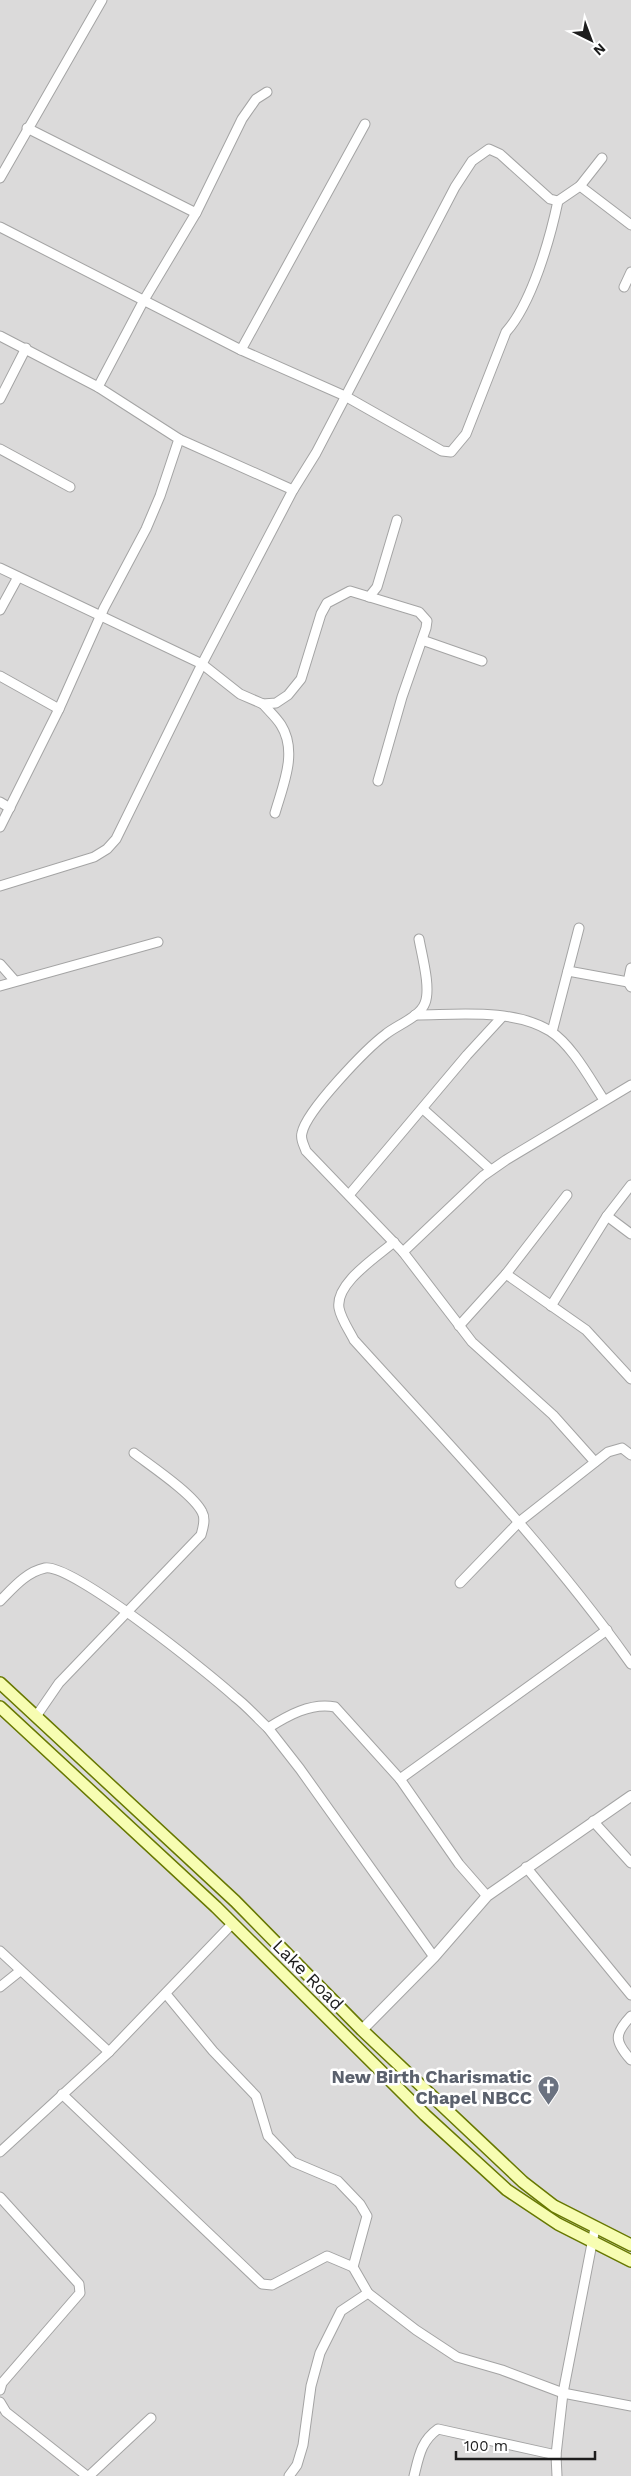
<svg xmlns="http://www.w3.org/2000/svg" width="631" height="2476" viewBox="0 0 631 2476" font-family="'Work Sans',sans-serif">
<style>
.residential{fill:#dbdada}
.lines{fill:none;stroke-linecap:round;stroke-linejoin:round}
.minor-casing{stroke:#a4a4a4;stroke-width:11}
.tertiary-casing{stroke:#a4a4a4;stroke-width:12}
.secondary-casing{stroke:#677800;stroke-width:14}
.minor{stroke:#fff;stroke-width:9}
.tertiary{stroke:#fff;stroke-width:10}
.secondary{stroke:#f7fdb2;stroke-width:11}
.labels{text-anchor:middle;stroke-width:5;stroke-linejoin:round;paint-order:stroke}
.street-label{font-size:18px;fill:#1d1d1d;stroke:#fff}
.worship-label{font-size:18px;font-weight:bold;fill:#5b616d;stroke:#fff;text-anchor:end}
</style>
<rect width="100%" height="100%" fill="#efebe2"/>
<rect class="residential" x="0" y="0" width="631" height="2476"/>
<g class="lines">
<defs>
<g id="minor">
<polyline points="27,128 196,213"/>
<polyline points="0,178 102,0"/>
<polyline points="580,186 631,225"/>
<path d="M0,227L241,350L345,396L442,451L451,452L466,434L506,332C532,303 550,239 558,201"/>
<polyline points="624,287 631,272"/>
<polyline points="0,336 98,387 179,439 160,496 146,529 104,608 59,709 0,827"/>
<polyline points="241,350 365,124"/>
<polyline points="98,387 144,300 196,213 242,119 256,99 267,92"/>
<polyline points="0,399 26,348"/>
<polyline points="179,439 293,490"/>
<polyline points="0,449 70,487"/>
<polyline points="0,568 202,664 240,694 263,704 276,703 288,695 301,679 321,614 327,603 350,591 419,612 427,621 426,628 402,697 378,781"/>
<polyline points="369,597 377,587 397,520"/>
<polyline points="0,610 18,577"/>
<polyline points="422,640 482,661"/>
<polyline points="0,676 59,709"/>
<path d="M263,704C269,711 276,717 281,725C298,752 283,785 275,813"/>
<polyline points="0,802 10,808"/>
<polyline points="0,886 94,857 107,849 116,839 202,664 293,490 316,453 455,187 472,161 489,149 500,154 550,199 558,201 580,186 602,158"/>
<path d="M419,939C422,956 431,988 425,1003C420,1017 397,1025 386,1034C367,1048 306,1111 302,1133C300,1139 304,1145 306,1151L403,1252L472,1342L553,1415L595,1462"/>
<polyline points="0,964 15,981"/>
<polyline points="568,971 628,982"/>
<polyline points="0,986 158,942"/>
<polyline points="631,987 628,982 631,968"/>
<path d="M415,1015C457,1015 513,1008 550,1031C572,1045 590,1079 604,1100"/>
<polyline points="552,1032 579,928"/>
<polyline points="423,1109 491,1170"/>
<polyline points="349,1195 467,1055 502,1017"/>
<polyline points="607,1216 631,1234"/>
<path d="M394,1242C377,1257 335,1283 339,1308C341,1319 349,1330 354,1340C449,1445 549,1548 631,1664"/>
<polyline points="403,1252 483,1176 506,1160 631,1085"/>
<polyline points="506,1274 586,1330 631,1379"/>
<polyline points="551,1306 607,1216 631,1185"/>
<polyline points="459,1326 506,1274 567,1195"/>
<polyline points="460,1583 519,1522 608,1452 622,1448 631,1455"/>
<path d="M0,1601C13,1588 26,1572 45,1568C72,1563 210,1674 235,1697C247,1706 257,1718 268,1728C287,1716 311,1702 335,1707L400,1779L459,1864L487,1896"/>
<path d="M37,1715L59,1683L201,1535C203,1528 206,1519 202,1512C193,1494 151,1466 134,1453"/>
<polyline points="268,1728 300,1769 434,1957"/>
<polyline points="400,1779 607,1630"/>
<polyline points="593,1821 631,1863"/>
<polyline points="526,1867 631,1995"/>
<polyline points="0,1951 109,2052"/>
<polyline points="0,1987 20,1971"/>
<polyline points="166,1994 213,2051 256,2096 268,2136 293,2162 338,2181 360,2204 367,2216 353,2267 368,2293 416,2330 457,2357 502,2370 563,2393 631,2406"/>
<path d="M631,2016C614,2034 614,2041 631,2060"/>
<polyline points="62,2094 262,2284 272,2285 327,2256 353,2267"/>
<polyline points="0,2152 109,2052 232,1924"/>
<polyline points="0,2197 79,2284 80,2293 2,2383 0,2390"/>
<polyline points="0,2402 6,2412 87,2476"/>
<polyline points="89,2476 151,2418"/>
<polyline points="289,2476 297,2465 303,2445 311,2386 320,2353 341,2311 368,2293"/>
<path d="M414,2476C419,2456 421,2441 438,2429L556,2455"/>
<polyline points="557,2476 556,2455 563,2393 595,2228"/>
</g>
<polyline id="tertiary" points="362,2030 434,1957 487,1896 631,1796"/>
<g id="secondary">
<polyline points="0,1683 235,1901 362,2030 523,2182 554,2206 631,2245"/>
<polyline points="0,1707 216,1907 425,2115 507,2190 558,2224 631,2261"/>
</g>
</defs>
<use href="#minor" class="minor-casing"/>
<use href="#tertiary" class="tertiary-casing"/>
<use href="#secondary" class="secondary-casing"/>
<use href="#minor" class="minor"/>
<use href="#tertiary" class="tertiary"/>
<use href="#secondary" class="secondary"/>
</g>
<defs>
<symbol id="church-pin" viewBox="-11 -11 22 30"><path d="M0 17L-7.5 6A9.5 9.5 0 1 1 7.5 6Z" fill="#6b7280" stroke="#fff"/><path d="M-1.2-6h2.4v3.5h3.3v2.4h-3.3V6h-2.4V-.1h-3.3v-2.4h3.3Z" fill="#fff"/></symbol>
</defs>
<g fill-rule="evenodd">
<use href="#church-pin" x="536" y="2074" width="25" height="34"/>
</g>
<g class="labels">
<g class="street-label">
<text transform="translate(308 1975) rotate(45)" y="6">Lake Road</text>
</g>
<g class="worship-label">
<text x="532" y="2083">New Birth Charismatic<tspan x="532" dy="21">Chapel NBCC</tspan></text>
</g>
</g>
<g transform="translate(591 40) rotate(138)" stroke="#ffffff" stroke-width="4" paint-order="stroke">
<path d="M0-4L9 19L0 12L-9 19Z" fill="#1d1d1d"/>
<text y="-8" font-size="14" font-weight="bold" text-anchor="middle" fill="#1d1d1d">N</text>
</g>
<path d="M456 2451v8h139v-8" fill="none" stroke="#1d1d1d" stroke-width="2.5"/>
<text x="464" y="2451" font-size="15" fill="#1d1d1d" stroke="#ffffff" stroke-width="4" paint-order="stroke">100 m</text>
</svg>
